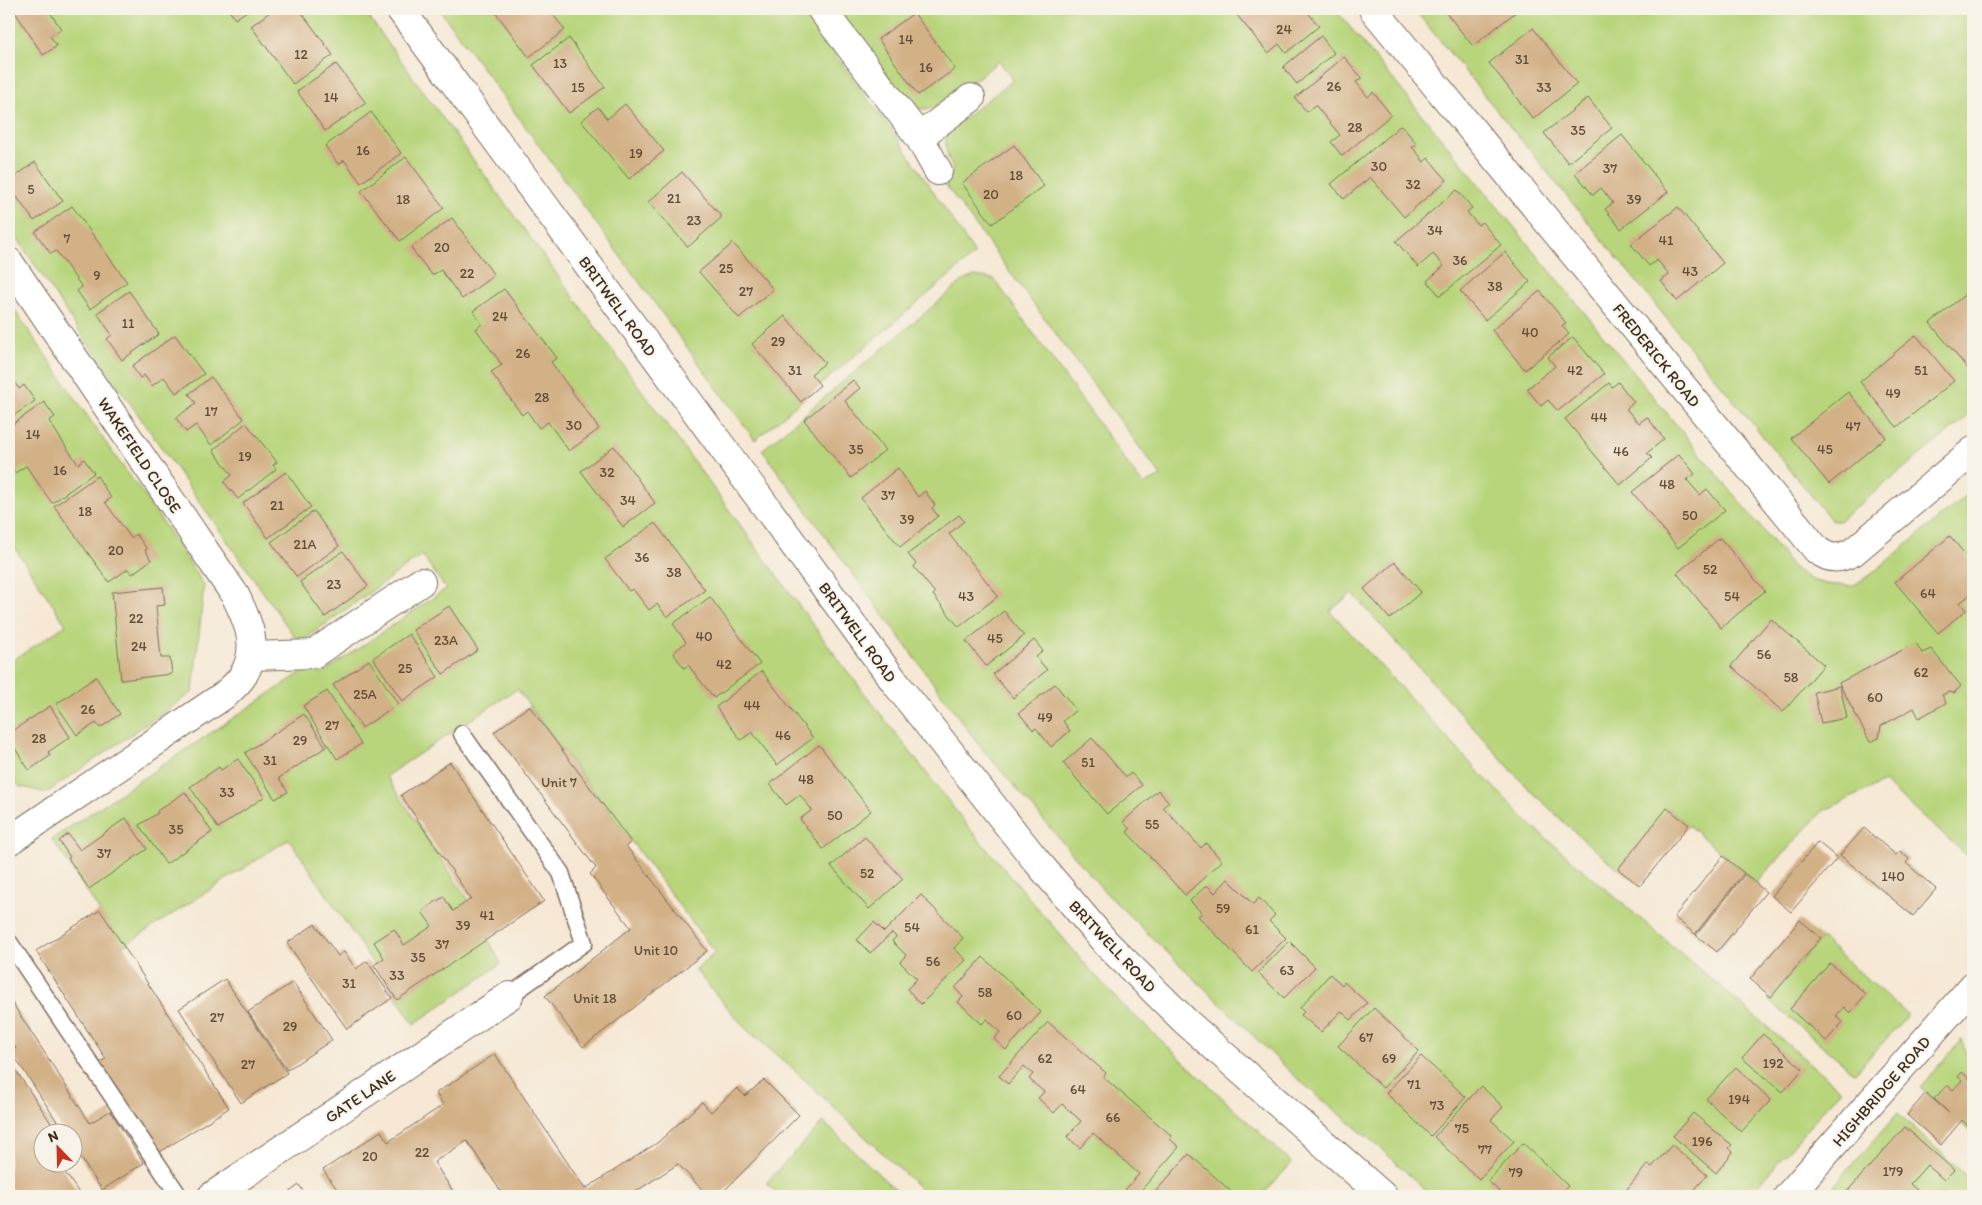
<svg xmlns="http://www.w3.org/2000/svg" width="1982" height="1205" viewBox="0 0 1982 1205" font-family="Itim,sans-serif">
<style>
.green{fill:#b8d57b;stroke:#7a804c}
.building{fill:#d3b187}
.lines{fill:none;stroke-linecap:round;stroke-linejoin:round}
.service-casing{stroke:#7c6c5e;stroke-width:19}
.minor-casing{stroke:#7c6c5e;stroke-width:30}
.tertiary-casing{stroke:#7c6c5e;stroke-width:30}
.service{stroke:#fff;stroke-width:16}
.minor{stroke:#fff;stroke-width:28}
.tertiary{stroke:#fff;stroke-width:28}
.labels{text-anchor:middle;stroke-width:4;stroke-linejoin:round;paint-order:stroke}
.number-label{font-size:14px;fill:#614c38}
.street-label{font-size:16px;fill:#3b2a1e;stroke:#f7f3e8}
</style>
<rect width="100%" height="100%" fill="#f7f3e8"/>
<filter id="ink" filterUnits="userSpaceOnUse"><feTurbulence type="fractalNoise" baseFrequency=".02" numOctaves="2"/><feDisplacementMap in="SourceGraphic" scale="10" xChannelSelector="R" yChannelSelector="G"/><feConvolveMatrix kernelMatrix="1 2 1 2 8 2 1 2 1" color-interpolation-filters="sRGB"/></filter>
<filter id="wash" filterUnits="userSpaceOnUse"><feTurbulence type="fractalNoise" baseFrequency=".0096" numOctaves="4" result="noise"/><feDisplacementMap in="SourceGraphic" scale="20" xChannelSelector="R" yChannelSelector="G"/><feGaussianBlur stdDeviation="1.12" result="paint"/><feColorMatrix in="noise" values="0 0 0 0 0 0 0 0 0 0 0 0 0 0 0 0 0 1.4 0 .05"/><feComposite in="paint" operator="in"/></filter>
<g filter="url(#wash)">
<rect width="100%" height="100%" fill="#f6e8d4"/>
<g class="green">
<polygon points="9,9 363,9 841,663 970,829 1093,973 1121,1003 1292,1163 1261,1196 928,1196 792,1068 746,1029 695,970 715,953 517,689 386,776 469,901 501,964 414,1024 289,839 123,946 52,839 314,664 321,674 446,589 422,555 299,643 75,325 9,226"/>
<polygon points="439,9 801,9 901,143 975,254 755,440"/>
<path d="M838,9H1335L1794,568L1811,580L1826,584L1852,586L1869,576L1973,490V861L1884,782L1823,811L1756,883L1668,808L1618,869L1571,829L1524,784L1352,593L1330,611L1473,766L1533,827L1841,1090L1749,1196H1432L1378,1146L1301,1082L1106,893L979,745L762,450L964,280L975,276L994,279L1143,485L1161,476L941,179L953,170C948,158 942,143 949,130L1013,80L999,61C981,74 950,103 930,108C923,110 918,109 911,106Z"/>
<polygon points="1414,9 1973,9 1973,412 1839,521 1832,521"/>
<polygon points="9,302 117,459 145,496 204,585 193,692 46,793 19,786 9,776 9,663 66,625 9,539"/>
<polygon points="1821,938 1908,1015 1855,1073 1768,1000"/>
<polygon points="1961,1040 1967,1053 1973,1049 1973,1134 1920,1087"/>
<polygon points="1898,1113 1973,1182 1973,1196 1825,1196"/>
<polygon points="823,1122 902,1196 780,1196 766,1183"/>
</g>
<g id="blocks">
<g class="building">
<polygon points="13,9 48,9 61,29 50,36 57,46 43,55"/>
<polygon points="228,9 250,9 235,19"/>
<polygon points="274,9 299,9 333,55 293,84 251,26"/>
<polygon points="493,9 549,9 565,30 529,57"/>
<polygon points="856,9 867,9 859,14"/>
<polygon points="1232,9 1305,9 1319,26 1286,53 1279,44 1268,53"/>
<polygon points="1443,9 1515,9 1517,11 1473,46"/>
<polygon points="914,13 955,69 918,95 878,39"/>
<polygon points="1533,28 1577,84 1533,119 1489,63"/>
<polygon points="1321,36 1334,53 1297,84 1283,67"/>
<polygon points="569,38 605,87 569,113 533,65"/>
<polygon points="1344,57 1362,78 1356,82 1368,97 1373,92 1391,115 1342,156 1331,142 1340,135 1315,105 1307,112 1295,98"/>
<polygon points="336,64 366,103 325,131 297,91"/>
<polygon points="1588,98 1612,128 1568,163 1544,133"/>
<polygon points="625,104 664,151 629,179 581,121 598,107 607,119"/>
<polygon points="371,112 401,153 361,183 344,160 339,165 325,146"/>
<polygon points="1401,125 1417,144 1412,147 1419,155 1424,162 1428,158 1447,180 1404,217 1370,177 1344,199 1331,184"/>
<polygon points="1622,135 1668,192 1621,229 1605,209 1613,203 1601,188 1593,195 1575,173"/>
<polygon points="1014,145 1044,186 992,224 962,183"/>
<polygon points="406,157 444,208 400,241 361,191"/>
<polygon points="35,162 63,201 34,221 17,197 11,201 9,198 9,181"/>
<polygon points="682,172 722,217 688,247 648,202"/>
<polygon points="1457,190 1472,208 1467,212 1478,225 1482,222 1501,245 1440,296 1427,281 1444,266 1433,254 1418,267 1396,241"/>
<polygon points="72,206 127,282 90,309 77,291 82,287 56,251 51,254 35,232"/>
<polygon points="1678,207 1723,263 1677,301 1661,281 1669,275 1663,267 1657,260 1649,266 1631,244"/>
<polygon points="452,218 494,275 462,299 441,270 432,275 411,248"/>
<polygon points="733,243 773,289 739,318 699,272"/>
<polygon points="1505,252 1530,282 1485,320 1460,291"/>
<polygon points="1973,288 1973,365 1968,369 1930,323"/>
<polygon points="504,289 557,358 551,362 599,429 569,451 548,422 539,428 527,411 522,415 491,372 502,365 476,329 482,324 473,311"/>
<polygon points="129,291 159,334 122,360 107,339 112,335 97,313"/>
<polygon points="1540,291 1566,323 1562,326 1569,334 1525,370 1492,330"/>
<polygon points="785,316 825,363 811,374 820,385 801,402 752,344"/>
<polygon points="175,335 204,374 176,393 164,377 152,386 144,375 140,378 132,366"/>
<polygon points="1916,335 1954,381 1897,427 1860,382"/>
<polygon points="1573,337 1604,374 1558,411 1548,400 1541,406 1527,389 1555,366 1548,357"/>
<polygon points="9,373 19,389 24,385 35,401 9,419"/>
<polygon points="211,377 244,419 211,445 196,425 186,432 176,418 196,403 189,394"/>
<polygon points="853,380 860,388 845,401 885,450 851,478 804,420"/>
<polygon points="1618,382 1634,402 1626,409 1639,423 1647,417 1664,439 1647,453 1652,458 1620,485 1565,419 1609,383 1612,387"/>
<polygon points="1848,392 1886,437 1829,484 1791,438"/>
<polygon points="44,402 55,417 49,421 62,441 78,464 84,459 94,473 52,503 26,466 15,473 9,463 9,427"/>
<polygon points="246,423 277,462 273,465 276,469 238,499 224,482 232,475 213,450"/>
<polygon points="614,446 655,503 623,527 581,471"/>
<polygon points="1679,454 1695,474 1687,480 1694,488 1700,495 1707,489 1725,510 1678,548 1632,492"/>
<polygon points="898,468 918,497 925,491 935,505 932,508 938,516 900,547 861,498"/>
<polygon points="286,472 311,507 268,538 243,503"/>
<polygon points="97,476 111,498 105,502 131,538 136,534 147,549 145,550 151,560 132,574 128,569 109,582 54,506"/>
<polygon points="314,511 339,546 297,577 271,542"/>
<polygon points="959,515 964,521 949,534 998,596 959,627 933,595 935,593 914,567 916,564 908,554"/>
<polygon points="655,523 705,590 667,617 657,604 649,610 633,589 629,591 605,559"/>
<polygon points="1950,536 1973,564 1973,592 1960,603 1966,610 1938,633 1895,582"/>
<polygon points="1720,538 1765,591 1721,628 1677,573"/>
<polygon points="343,551 368,586 325,617 300,582"/>
<polygon points="1395,562 1421,592 1390,619 1364,589"/>
<polygon points="163,587 165,605 156,606 161,658 170,658 172,674 121,680 112,592"/>
<polygon points="710,597 760,664 714,698 688,665 684,668 673,653 686,642 673,624"/>
<polygon points="449,606 478,650 443,674 413,630"/>
<polygon points="1004,611 1024,636 986,666 966,641"/>
<polygon points="1771,619 1824,665 1783,712 1731,666"/>
<polygon points="409,634 438,677 402,701 373,658"/>
<polygon points="1034,640 1043,651 1036,657 1047,670 1013,698 993,674"/>
<polygon points="1916,643 1922,653 1931,649 1961,686 1954,693 1949,692 1942,695 1946,703 1919,718 1914,708 1881,726 1879,738 1870,742 1839,683"/>
<polygon points="369,660 398,704 362,728 333,685"/>
<polygon points="762,671 813,738 777,765 752,732 741,740 716,707"/>
<polygon points="96,677 120,714 100,728 96,723 77,735 56,704"/>
<polygon points="1055,684 1076,710 1063,721 1070,731 1051,747 1036,728 1033,730 1019,713"/>
<polygon points="1840,686 1847,718 1821,723 1814,692"/>
<polygon points="327,691 361,744 337,759 303,706"/>
<polygon points="50,706 70,737 48,752 50,756 29,770 9,739 9,733"/>
<polygon points="529,706 631,842 626,846 707,951 583,1047 545,996 631,928 590,874 596,868 494,732"/>
<polygon points="304,714 326,747 279,778 288,792 275,799 245,753"/>
<polygon points="1092,738 1126,777 1131,773 1142,785 1107,814 1063,763"/>
<polygon points="819,745 871,811 823,849 800,819 812,810 800,795 786,805 770,784"/>
<polygon points="238,759 264,797 218,828 190,787 219,767 221,770"/>
<polygon points="450,762 544,901 397,1000 374,965 384,958 374,942 394,929 404,945 432,926 422,912 432,904 444,897 453,911 471,899 401,795"/>
<polygon points="1158,790 1169,802 1163,807 1201,848 1206,843 1222,861 1185,895 1127,832 1130,829 1123,822"/>
<polygon points="185,792 212,832 166,864 139,825 158,813 157,811"/>
<polygon points="1667,808 1689,825 1640,886 1618,869"/>
<polygon points="126,818 147,849 89,889 68,858 70,857 59,841 68,834 80,850"/>
<polygon points="1864,828 1896,855 1900,851 1909,859 1906,863 1936,889 1913,916 1840,855"/>
<polygon points="865,837 903,879 869,909 831,866"/>
<polygon points="1818,842 1837,858 1791,912 1772,896"/>
<polygon points="1723,856 1744,873 1695,934 1674,917"/>
<polygon points="1745,874 1766,892 1717,952 1696,935"/>
<polygon points="1228,879 1253,904 1259,898 1275,915 1269,921 1286,938 1252,972 1198,916 1202,913 1190,901 1207,885 1215,893"/>
<polygon points="921,895 963,938 954,948 966,960 921,1004 907,989 917,979 900,962 906,955 892,941 896,937 892,933 870,953 857,940 874,922 884,932"/>
<polygon points="100,910 229,1108 160,1152 100,1062 106,1059 36,951"/>
<polygon points="1800,920 1821,938 1771,997 1750,979"/>
<polygon points="315,924 338,956 344,952 356,969 367,961 392,998 347,1029 287,943"/>
<polygon points="1289,941 1315,967 1284,998 1258,973"/>
<polygon points="983,957 1041,1012 1006,1050 994,1039 1000,1032 987,1019 982,1024 958,1002 963,997 955,988"/>
<polygon points="1830,963 1866,994 1850,1013 1844,1007 1836,1016 1843,1022 1826,1041 1790,1009"/>
<polygon points="1330,974 1342,985 1344,982 1367,1003 1351,1020 1341,1011 1321,1032 1301,1015 1304,1012 1300,1008"/>
<polygon points="225,979 287,1073 241,1103 179,1009"/>
<polygon points="293,982 332,1040 287,1070 248,1012"/>
<polygon points="9,998 90,1123 110,1111 144,1163 102,1190 72,1145 72,1132 64,1132 11,1051 16,1048 9,1038"/>
<polygon points="1374,1008 1419,1051 1383,1088 1338,1046"/>
<polygon points="1048,1022 1106,1073 1103,1077 1172,1136 1170,1139 1179,1147 1136,1196 1132,1196 1125,1190 1139,1174 1093,1133 1080,1148 1067,1137 1081,1121 1062,1104 1054,1113 1038,1098 1044,1092 1029,1079 1033,1074 1024,1066 1008,1084 999,1076"/>
<polygon points="1763,1034 1803,1069 1783,1092 1742,1058"/>
<polygon points="495,1054 585,1189 657,1143 702,1102 711,1112 737,1088 745,1096 764,1080 799,1115 719,1196 708,1196 678,1164 629,1196 504,1196 467,1141 434,1162 456,1196 342,1196 323,1170 381,1131 388,1142 443,1105 436,1093"/>
<polygon points="1421,1056 1466,1097 1431,1136 1386,1093"/>
<polygon points="9,1060 57,1132 42,1132 42,1162 58,1162 81,1196 15,1196 9,1186"/>
<polygon points="1736,1067 1771,1100 1741,1132 1706,1099"/>
<polygon points="1962,1072 1973,1082 1973,1130 1962,1120 1941,1145 1907,1115 1926,1093 1949,1113 1934,1099 1947,1085 1953,1090 1962,1080 1958,1077"/>
<polygon points="1481,1086 1503,1107 1491,1120 1514,1141 1479,1179 1434,1137"/>
<polygon points="1693,1113 1732,1145 1729,1148 1733,1152 1716,1173 1673,1136"/>
<polygon points="1905,1127 1954,1170 1944,1180 1927,1165 1910,1184 1924,1196 1843,1196"/>
<polygon points="1523,1143 1568,1186 1558,1196 1504,1196 1488,1181"/>
<polygon points="1672,1145 1707,1175 1691,1194 1686,1190 1683,1194 1686,1196 1635,1196 1627,1189 1648,1164 1652,1167"/>
<polygon points="1189,1154 1214,1176 1236,1196 1163,1196 1156,1191"/>
<polygon points="299,1185 307,1196 284,1196"/>
</g>
</g>
</g>
<g filter="url(#ink)">
<use href="#blocks" fill-opacity="0" stroke="#7c6c5e" stroke-width="1"/>
<g class="lines">
<defs>
<g id="service">
<polyline points="462,734 561,873 584,943 509,996"/>
<polyline points="9,942 179,1196"/>
</g>
<g id="minor">
<polyline points="400,9 897,685 1034,858 1107,944 1185,1021 1383,1196"/>
<polyline points="821,9 919,137 938,171"/>
<path d="M1373,9L1817,550C1830,560 1839,559 1853,552L1973,451"/>
<polyline points="919,137 971,98"/>
<path d="M9,262L235,595C248,621 261,649 242,677C238,683 231,689 226,694L9,841"/>
<polyline points="251,656 313,654 421,582"/>
<polyline points="212,1196 509,996"/>
</g>
<polyline id="tertiary" points="1788,1196 1973,986"/>
</defs>
<use href="#service" class="service-casing"/>
<use href="#minor" class="minor-casing"/>
<use href="#tertiary" class="tertiary-casing"/>
<use href="#service" class="service"/>
<use href="#minor" class="minor"/>
<use href="#tertiary" class="tertiary"/>
</g>
</g>
<g class="labels">
<g class="number-label">
<text x="1284" y="34">24</text>
<text x="906" y="44">14</text>
<text x="301" y="59">12</text>
<text x="1522" y="64">31</text>
<text x="560" y="68">13</text>
<text x="926" y="72">16</text>
<text x="1334" y="91">26</text>
<text x="578" y="92">15</text>
<text x="1544" y="92">33</text>
<text x="331" y="102">14</text>
<text x="1355" y="132">28</text>
<text x="1578" y="135">35</text>
<text x="363" y="155">16</text>
<text x="636" y="158">19</text>
<text x="1379" y="171">30</text>
<text x="1610" y="173">37</text>
<text x="1016" y="180">18</text>
<text x="1413" y="189">32</text>
<text x="31" y="194">5</text>
<text x="991" y="199">20</text>
<text x="674" y="203">21</text>
<text x="403" y="204">18</text>
<text x="1634" y="204">39</text>
<text x="694" y="225">23</text>
<text x="1435" y="235">34</text>
<text x="67" y="243">7</text>
<text x="1666" y="245">41</text>
<text x="442" y="252">20</text>
<text x="1460" y="265">36</text>
<text x="726" y="273">25</text>
<text x="1690" y="276">43</text>
<text x="467" y="278">22</text>
<text x="97" y="280">9</text>
<text x="1495" y="291">38</text>
<text x="746" y="296">27</text>
<text x="500" y="321">24</text>
<text x="128" y="328">11</text>
<text x="1530" y="337">40</text>
<text x="778" y="346">29</text>
<text x="523" y="358">26</text>
<text x="795" y="375">31</text>
<text x="1575" y="375">42</text>
<text x="1921" y="375">51</text>
<text x="1893" y="398">49</text>
<text x="542" y="402">28</text>
<text x="211" y="416">17</text>
<text x="1599" y="422">44</text>
<text x="574" y="430">30</text>
<text x="1853" y="431">47</text>
<text x="33" y="439">14</text>
<text x="856" y="454">35</text>
<text x="1825" y="454">45</text>
<text x="1621" y="456">46</text>
<text x="245" y="461">19</text>
<text x="60" y="475">16</text>
<text x="607" y="477">32</text>
<text x="1667" y="489">48</text>
<text x="888" y="500">37</text>
<text x="628" y="505">34</text>
<text x="277" y="510">21</text>
<text x="85" y="516">18</text>
<text x="1690" y="520">50</text>
<text x="907" y="524">39</text>
<text x="305" y="549">21A</text>
<text x="116" y="555">20</text>
<text x="642" y="562">36</text>
<text x="1710" y="574">52</text>
<text x="674" y="577">38</text>
<text x="334" y="589">23</text>
<text x="1928" y="598">64</text>
<text x="966" y="601">43</text>
<text x="1732" y="601">54</text>
<text x="136" y="623">22</text>
<text x="704" y="641">40</text>
<text x="995" y="643">45</text>
<text x="446" y="645">23A</text>
<text x="139" y="651">24</text>
<text x="1764" y="659">56</text>
<text x="724" y="669">42</text>
<text x="405" y="673">25</text>
<text x="1921" y="677">62</text>
<text x="1791" y="682">58</text>
<text x="365" y="699">25A</text>
<text x="1875" y="702">60</text>
<text x="752" y="710">44</text>
<text x="88" y="714">26</text>
<text x="1045" y="722">49</text>
<text x="332" y="730">27</text>
<text x="783" y="740">46</text>
<text x="39" y="743">28</text>
<text x="300" y="745">29</text>
<text x="270" y="765">31</text>
<text x="1088" y="767">51</text>
<text x="806" y="784">48</text>
<text x="559" y="787">Unit 7</text>
<text x="227" y="797">33</text>
<text x="835" y="820">50</text>
<text x="1152" y="829">55</text>
<text x="176" y="834">35</text>
<text x="104" y="858">37</text>
<text x="867" y="878">52</text>
<text x="1893" y="881">140</text>
<text x="1223" y="913">59</text>
<text x="487" y="920">41</text>
<text x="463" y="930">39</text>
<text x="912" y="932">54</text>
<text x="1252" y="934">61</text>
<text x="442" y="949">37</text>
<text x="656" y="955">Unit 10</text>
<text x="418" y="962">35</text>
<text x="933" y="966">56</text>
<text x="1287" y="975">63</text>
<text x="397" y="980">33</text>
<text x="349" y="988">31</text>
<text x="985" y="997">58</text>
<text x="595" y="1003">Unit 18</text>
<text x="1014" y="1020">60</text>
<text x="217" y="1022">27</text>
<text x="290" y="1031">29</text>
<text x="1366" y="1042">67</text>
<text x="1045" y="1063">62</text>
<text x="1389" y="1063">69</text>
<text x="1773" y="1068">192</text>
<text x="248" y="1069">27</text>
<text x="1414" y="1089">71</text>
<text x="1078" y="1094">64</text>
<text x="1739" y="1104">194</text>
<text x="1437" y="1110">73</text>
<text x="1113" y="1122">66</text>
<text x="1462" y="1133">75</text>
<text x="1702" y="1146">196</text>
<text x="1485" y="1154">77</text>
<text x="422" y="1157">22</text>
<text x="370" y="1161">20</text>
<text x="1893" y="1176">179</text>
<text x="1516" y="1177">79</text>
</g>
<g class="street-label">
<text transform="translate(618 306) rotate(54)" y="6">BRITWELL ROAD</text>
<text transform="translate(1657 355) rotate(51)" y="6">FREDERICK ROAD</text>
<text transform="translate(140 455) rotate(56)" y="6">WAKEFIELD CLOSE</text>
<text transform="translate(858 632) rotate(54)" y="6">BRITWELL ROAD</text>
<text transform="translate(1113 946) rotate(47)" y="6">BRITWELL ROAD</text>
<text transform="translate(1881 1091) rotate(-49)" y="6">HIGHBRIDGE ROAD</text>
<text transform="translate(360 1096) rotate(-34)" y="6">GATE LANE</text>
</g>
</g>
<rect width="1982" height="1205" fill="none" stroke="#f7f3e8" stroke-width="30"/>
<g transform="translate(58 1148) rotate(337)"><circle r="24" fill="#f7f3e8" stroke="#aca397"/>
<path d="M0-4L9 19L0 12L-9 19Z" fill="#c8321e"/>
<text y="-8" font-size="14" font-weight="bold" text-anchor="middle" fill="#3b2a1e">N</text>
</g>
</svg>
